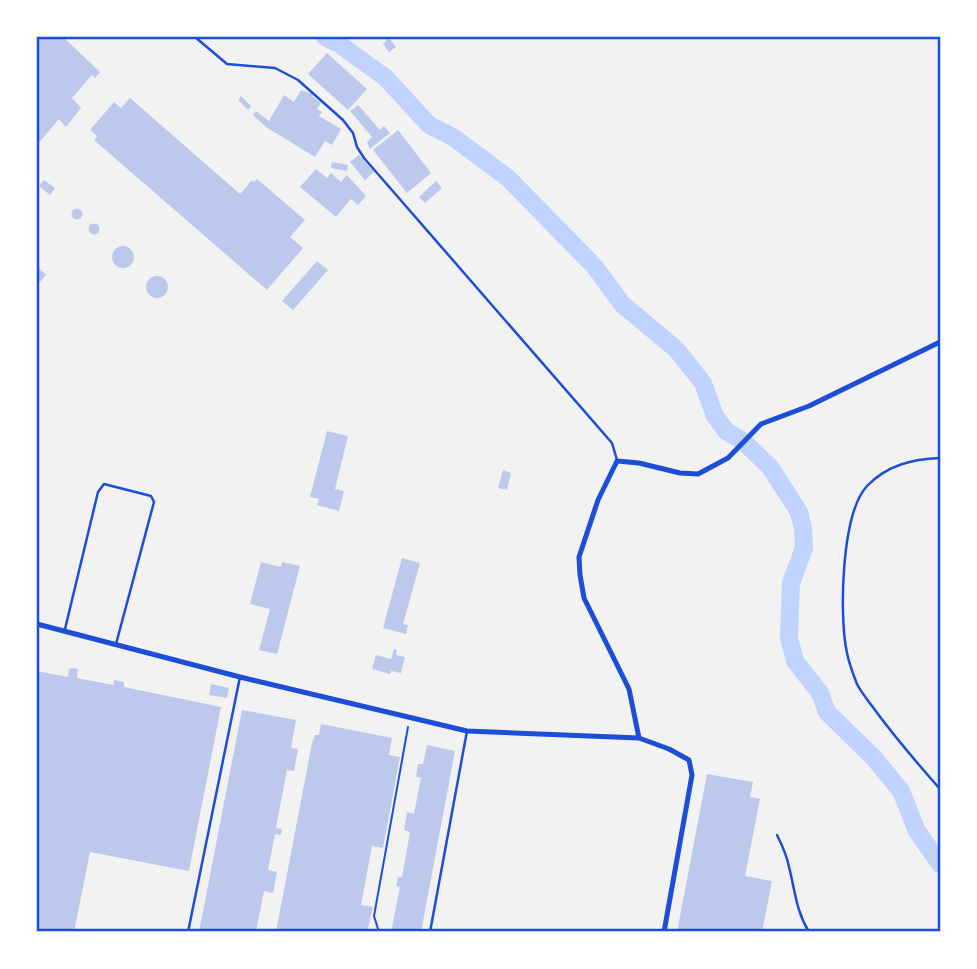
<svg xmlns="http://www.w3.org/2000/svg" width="977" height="969" viewBox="0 0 977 969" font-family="Ubuntu,sans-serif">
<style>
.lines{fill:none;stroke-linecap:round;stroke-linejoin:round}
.river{stroke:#bfd3fe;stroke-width:18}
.building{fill:#bdc9ec}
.path{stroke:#1d4ed8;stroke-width:2}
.service{stroke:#1d4ed8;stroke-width:2.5}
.minor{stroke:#1d4ed8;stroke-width:5}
.neatline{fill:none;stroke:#1d4ed8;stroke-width:2.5}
</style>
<rect width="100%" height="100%" fill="#f2f2f2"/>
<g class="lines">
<polyline class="river" points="325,37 339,44 386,78 429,125 453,137 508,178 595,267 622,304 676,349 703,383 715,416 726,431 744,442 770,467 799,512 803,528 804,548 791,583 789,638 795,661 820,693 827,712 874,758 901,791 917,831 940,864"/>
</g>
<g class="building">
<polygon points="37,37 63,37 100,72 95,78 92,75 72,98 81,108 66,127 59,119 37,145"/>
<polygon points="389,38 396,47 389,52 383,44"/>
<polygon points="327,53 367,89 348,110 308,74"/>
<polygon points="301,90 313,94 312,96 321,103 317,109 322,112 319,116 341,129 332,145 325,141 315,157 266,127 253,115 256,111 269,121 284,95 294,102"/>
<polygon points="241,96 251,106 248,110 238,100"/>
<polygon points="130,98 240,194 252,180 254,182 257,179 305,220 290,237 303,248 267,290 94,140 97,136 90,130 114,102 121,108"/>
<polygon points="358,105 380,130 384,126 390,133 370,149 367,142 372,137 350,111"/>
<polygon points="398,130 431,173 407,193 373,150"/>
<polygon points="359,155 374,172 365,180 350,162"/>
<polygon points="332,162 348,165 347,171 331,168"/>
<polygon points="316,169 327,178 331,173 341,182 347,175 366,196 358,205 351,199 336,217 300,187"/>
<polygon points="44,180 55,188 50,195 39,186"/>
<polygon points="436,181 442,188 425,203 419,197"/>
<circle cx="77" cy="214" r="5.5"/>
<circle cx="94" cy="229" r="5.5"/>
<circle cx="123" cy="257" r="11"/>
<polygon points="317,261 328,270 293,310 282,301"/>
<polygon points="37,266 46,275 40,282 37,279"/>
<circle cx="157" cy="287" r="11"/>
<polygon points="327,431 348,436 335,489 344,491 339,511 317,505 319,499 310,497"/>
<polygon points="503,470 511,473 507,490 498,488"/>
<polygon points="402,558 420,563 403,624 408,625 406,634 383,628"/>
<polygon points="261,562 281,567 282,562 300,566 277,654 259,650 270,609 250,604"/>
<polygon points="394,649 397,650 396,655 405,657 401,673 391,671 390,674 372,669 376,655 391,659"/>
<polygon points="74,668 78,669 77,678 113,685 114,680 124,682 124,687 221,707 189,871 90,852 74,932 37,932 37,671 68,677 69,669"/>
<polygon points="211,684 229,688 227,698 209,695"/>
<polygon points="242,710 296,720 291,748 298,749 294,771 287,770 276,828 282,829 281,835 275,834 268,870 277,872 273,893 264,891 256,932 199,932"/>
<polygon points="321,724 392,738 389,755 400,757 383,848 372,846 361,905 373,907 367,932 276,932 312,743 315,735 319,735"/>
<polygon points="427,745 455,751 421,932 391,932 400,887 396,886 398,877 402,877 410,832 404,830 407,812 414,814 421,778 416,777 418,764 423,764"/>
<polygon points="707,774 753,782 750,797 760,799 745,876 772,881 762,932 677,932"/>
</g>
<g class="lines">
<polyline class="path" points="379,932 374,916 408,727"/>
<g class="service">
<polyline points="195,37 227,64 275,68 298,80 343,120 353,133 357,147 364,158 612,443 617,460"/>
<path d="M940,458C913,459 887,465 867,486C841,514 839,617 847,653C849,663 853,674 857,684C861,692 867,699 872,706C893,735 917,763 940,789"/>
<polyline points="65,629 98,492 104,484 151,496 154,502 116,644"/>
<path d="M777,835C782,845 787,856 789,867C795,890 796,911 809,932"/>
<polyline points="188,932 240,677"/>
<polyline points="430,932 467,731"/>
</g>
<g class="minor">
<polyline points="37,624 240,677 467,731 639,738 669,749 689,760 692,775 664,932"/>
<polyline points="639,738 629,689 584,598 580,575 579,557 598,500 617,461 639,463 680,473 698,474 728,458 761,424 809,406 940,342"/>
</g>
</g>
<rect width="977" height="969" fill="none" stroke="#ffffff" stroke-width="77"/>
<rect x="38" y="38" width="901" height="892" class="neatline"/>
</svg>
